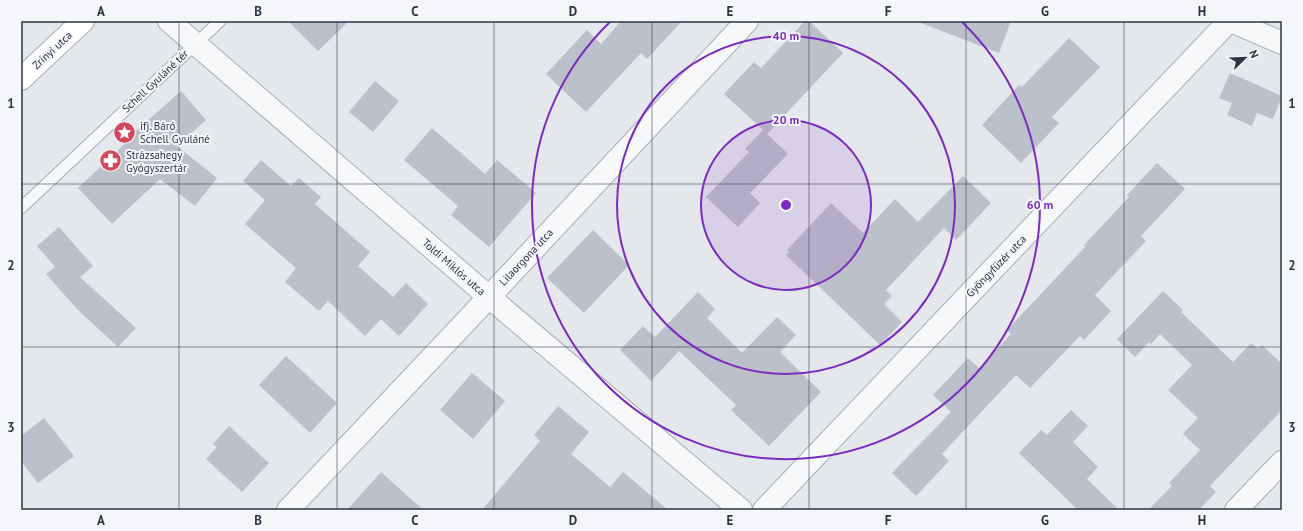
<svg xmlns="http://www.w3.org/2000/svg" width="1303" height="531" viewBox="0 0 1303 531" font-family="'PT Sans',sans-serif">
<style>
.building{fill:#bbc0ca}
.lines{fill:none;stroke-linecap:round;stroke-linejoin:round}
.lane-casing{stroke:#a9aeb7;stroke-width:13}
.street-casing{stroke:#a9aeb7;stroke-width:24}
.secondary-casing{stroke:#a9aeb7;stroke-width:24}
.lane{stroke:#f7f8fa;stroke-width:11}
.street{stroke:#f7f8fa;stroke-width:22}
.secondary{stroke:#fff;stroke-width:22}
.grid{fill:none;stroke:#2b3445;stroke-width:1;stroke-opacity:0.55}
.ring{fill:none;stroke:#7b2cbf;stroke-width:2}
.labels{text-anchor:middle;stroke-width:4;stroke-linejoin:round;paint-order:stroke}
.street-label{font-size:11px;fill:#2b3445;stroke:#f4f6f9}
.poi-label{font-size:11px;fill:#2b3445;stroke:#f4f6f9;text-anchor:start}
.centre{fill:#7b2cbf;stroke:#f4f6f9;stroke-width:2}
.ring-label{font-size:12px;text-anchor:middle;font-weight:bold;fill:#7b2cbf;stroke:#f4f6f9;stroke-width:4;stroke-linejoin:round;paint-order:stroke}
.neatline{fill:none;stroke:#2b3445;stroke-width:1.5}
.grid-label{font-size:13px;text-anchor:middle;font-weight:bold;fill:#2b3445}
</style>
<rect width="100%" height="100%" fill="#e4e7ec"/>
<g class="building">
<polygon points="288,21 349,21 318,51"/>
<polygon points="621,21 682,21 647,59 641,53 586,112 546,74 587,30 601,44"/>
<polygon points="805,21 809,21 843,53 767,134 788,154 750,193 760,203 738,227 706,197 749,152 745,149 763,130 724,94 754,62 761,68"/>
<polygon points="921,21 1011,21 999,53 921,23"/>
<polygon points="1069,38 1100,67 1052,117 1059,123 1021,163 982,125 1019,85 1022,87"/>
<polygon points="1230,73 1282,96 1273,119 1257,113 1252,126 1227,115 1232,103 1219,98"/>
<polygon points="375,81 399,101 373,132 349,112"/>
<polygon points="181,91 206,120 177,146 217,178 195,206 160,179 112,224 78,188 130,139 128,138"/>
<polygon points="432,128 485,174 497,160 536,193 489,247 451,215 458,206 404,160"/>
<polygon points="261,160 291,186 299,178 321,197 315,204 370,252 358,266 393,297 406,283 428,304 399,336 381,319 365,336 328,301 319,311 285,282 296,268 245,224 265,200 243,181"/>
<polygon points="1157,163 1185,189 1141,236 1146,241 1095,295 1111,311 1084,340 1080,336 1030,388 1016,375 942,454 949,461 916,496 892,473 951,412 933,395 968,358 979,368 1011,334 1007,330 1085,247 1084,245 1129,197 1127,195"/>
<polygon points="963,176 991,203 956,240 944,228 886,290 892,296 884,304 902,322 880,345 786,255 789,252 787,250 831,203 863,233 895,199 918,222"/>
<polygon points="59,227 93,266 80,277 136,328 118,347 77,309 46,274 55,267 37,246"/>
<polygon points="593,230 629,265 584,313 547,278"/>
<polygon points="1163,291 1183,310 1181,312 1233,362 1251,343 1258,349 1262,345 1282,364 1282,410 1210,486 1216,492 1199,510 1148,510 1172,486 1169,483 1200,450 1183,434 1198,418 1168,390 1192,365 1160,334 1151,344 1149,342 1135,357 1117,339"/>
<polygon points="698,292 715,309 707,318 742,353 777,317 796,335 780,352 821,392 769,446 731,410 736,405 679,351 651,381 620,350 643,326 655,337"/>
<polygon points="286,356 337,403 310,433 259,385"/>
<polygon points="472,373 505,401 473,439 440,410"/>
<polygon points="558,406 589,432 571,454 610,487 623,472 668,510 482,510 540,441 534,435"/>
<polygon points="1071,410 1088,426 1073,442 1098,467 1087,479 1119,510 1078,510 1019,453 1041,430 1047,435"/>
<polygon points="44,418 74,456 38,483 21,461 21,436"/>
<polygon points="229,426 269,463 242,492 206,459 217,447 213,444"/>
<polygon points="381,472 423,510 347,510"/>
</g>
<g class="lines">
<defs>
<polyline id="lane" points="21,208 220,21"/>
<g id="street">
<polyline points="169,21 489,297 741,510"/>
<polyline points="1231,21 1282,43"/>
<polyline points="288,510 489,297 747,21"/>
<polyline points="764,510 1229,21"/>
<polyline points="1236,510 1282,462"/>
</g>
<polyline id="secondary" points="21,79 83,21"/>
</defs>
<use href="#lane" class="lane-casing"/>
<use href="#street" class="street-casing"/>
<use href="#secondary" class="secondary-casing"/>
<use href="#lane" class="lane"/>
<use href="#street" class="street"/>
<use href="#secondary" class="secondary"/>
</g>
<path class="grid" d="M179,21V510M337,21V510M494,21V510M652,21V510M809,21V510M966,21V510M1124,21V510M21,184H1282M21,347H1282"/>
<circle cx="786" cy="205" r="85" fill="#7b2cbf" fill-opacity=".12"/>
<g class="ring">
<circle cx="786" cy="205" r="85"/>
<circle cx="786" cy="205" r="169"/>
<path d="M962 22A254 254 0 1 1 610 22"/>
</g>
<defs>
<symbol id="sight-disc" viewBox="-11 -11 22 22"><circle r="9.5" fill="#d1495b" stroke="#f4f6f9"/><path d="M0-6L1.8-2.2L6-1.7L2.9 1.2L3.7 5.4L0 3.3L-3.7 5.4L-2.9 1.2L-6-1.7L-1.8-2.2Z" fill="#fff"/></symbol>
<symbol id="pharmacy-disc" viewBox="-11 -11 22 22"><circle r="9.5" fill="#d1495b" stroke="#f4f6f9"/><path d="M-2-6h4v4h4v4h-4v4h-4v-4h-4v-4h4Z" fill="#fff"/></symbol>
</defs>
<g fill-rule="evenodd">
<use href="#sight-disc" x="112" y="120" width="25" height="25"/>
<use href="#pharmacy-disc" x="98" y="148" width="25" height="25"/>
</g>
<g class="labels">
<g class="street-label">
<text transform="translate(52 50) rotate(-43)" y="4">Zrínyi utca</text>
<text transform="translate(155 81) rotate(-43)" y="4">Schell Gyuláné tér</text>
<text transform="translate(526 257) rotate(-47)" y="4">Lilaorgona utca</text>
<text transform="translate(996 266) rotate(-46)" y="4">Gyöngyfüzér utca</text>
<text transform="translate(454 267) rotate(41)" y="4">Toldi Miklós utca</text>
</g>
<g class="poi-label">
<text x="140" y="130">ifj. Báró<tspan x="140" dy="13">Schell Gyuláné</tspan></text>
<text x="126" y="159">Strázsahegy<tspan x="126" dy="13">Gyógyszertár</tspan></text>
</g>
</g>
<circle cx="786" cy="205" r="6" class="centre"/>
<g class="ring-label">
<text x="786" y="40">40 m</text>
<text x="786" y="124">20 m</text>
<text x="1040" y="209">60 m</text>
</g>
<rect width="1303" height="531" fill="none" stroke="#f4f6f9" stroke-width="44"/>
<g transform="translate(1245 58) rotate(67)" stroke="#f4f6f9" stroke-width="3" paint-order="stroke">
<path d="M0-3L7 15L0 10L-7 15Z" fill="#2b3445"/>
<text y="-6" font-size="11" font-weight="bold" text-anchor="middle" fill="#2b3445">N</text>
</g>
<rect x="22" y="22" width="1259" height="487" class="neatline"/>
<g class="grid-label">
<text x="101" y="16">A</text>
<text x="258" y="16">B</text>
<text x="415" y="16">C</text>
<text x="573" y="16">D</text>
<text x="730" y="16">E</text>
<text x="888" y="16">F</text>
<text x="1045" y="16">G</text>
<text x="1202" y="16">H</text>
<text x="11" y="108">1</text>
<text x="1292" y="108">1</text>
<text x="11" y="270">2</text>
<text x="1292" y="270">2</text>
<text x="11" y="432">3</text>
<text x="1292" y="432">3</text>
<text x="101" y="525">A</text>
<text x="258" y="525">B</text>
<text x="415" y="525">C</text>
<text x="573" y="525">D</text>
<text x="730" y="525">E</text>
<text x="888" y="525">F</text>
<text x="1045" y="525">G</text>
<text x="1202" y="525">H</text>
</g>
</svg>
